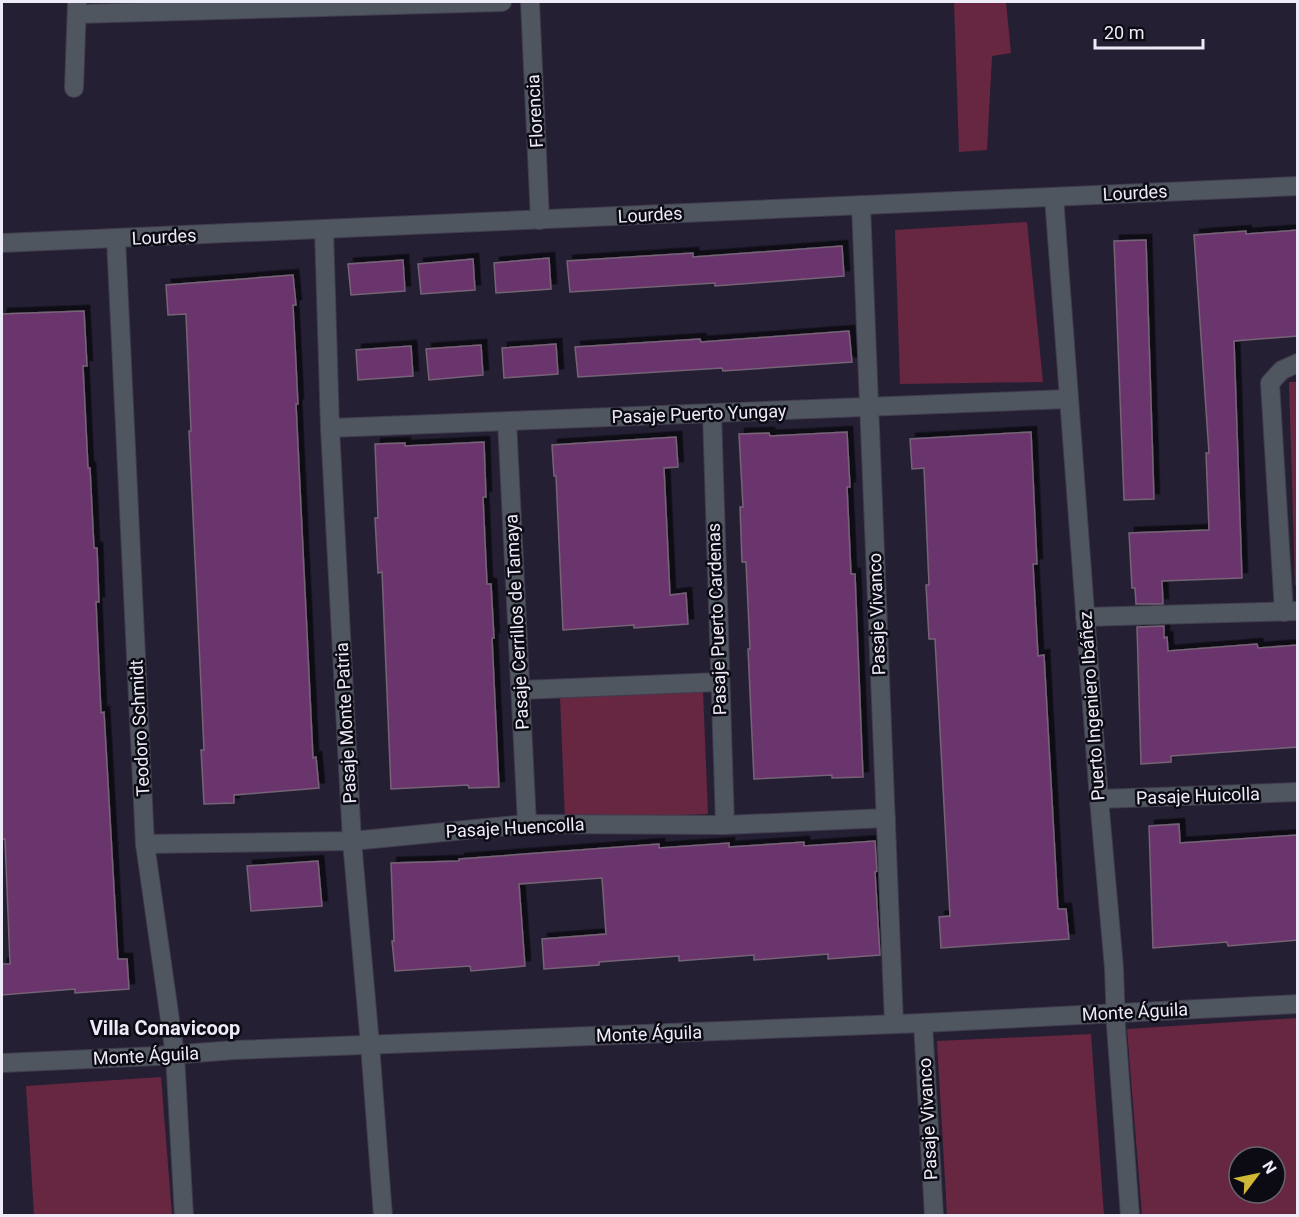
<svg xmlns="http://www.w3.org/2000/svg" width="1299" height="1217" viewBox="0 0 1299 1217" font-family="Roboto,sans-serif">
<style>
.green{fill:#682740;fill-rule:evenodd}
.building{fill:#6b356c;stroke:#766376;stroke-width:1.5;filter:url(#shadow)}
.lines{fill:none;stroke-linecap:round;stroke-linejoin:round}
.minor-casing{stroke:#403c4f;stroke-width:20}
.tertiary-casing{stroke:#403c4f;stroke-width:20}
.minor{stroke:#50565f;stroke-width:18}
.tertiary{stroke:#50565f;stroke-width:18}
.labels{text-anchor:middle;stroke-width:5;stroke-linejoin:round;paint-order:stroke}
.street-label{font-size:18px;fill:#edebf8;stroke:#0c0b13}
.neighbourhood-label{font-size:20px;font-weight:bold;fill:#edebf8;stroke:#0c0b13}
</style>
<defs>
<filter id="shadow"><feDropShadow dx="5.5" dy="-5.5" stdDeviation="0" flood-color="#0009"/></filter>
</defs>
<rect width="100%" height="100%" fill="#241f33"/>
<g class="green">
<polygon points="954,2 1006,2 1011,53 992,56 987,150 959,152"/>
<polygon points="1027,222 1043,382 900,384 895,230"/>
<polygon points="1289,382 1298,382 1298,585 1295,585"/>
<polygon points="703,691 708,814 565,820 560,697"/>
<path d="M1297,1018V1215H1142L1127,1029ZM1239,1157H1275V1193H1239Z"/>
<polygon points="1091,1034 1104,1215 947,1215 937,1041"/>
<polygon points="161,1077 172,1215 34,1215 26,1086"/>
</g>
<g class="building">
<polygon points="1298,230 1298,336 1234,341 1242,578 1162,581 1163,604 1136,604 1135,588 1132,588 1129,533 1209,530 1206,453 1209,453 1194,235 1246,231 1246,234"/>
<polygon points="1146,240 1154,499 1124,500 1114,241"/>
<polygon points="842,246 844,276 715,286 715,283 570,292 567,261 693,253 693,257"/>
<polygon points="549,258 551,289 496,293 494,263"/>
<polygon points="473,259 475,290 421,294 418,264"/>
<polygon points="403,260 405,291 351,295 348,264"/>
<polygon points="293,275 296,305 293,305 298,404 296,404 313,758 316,757 319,788 234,795 234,803 204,804 201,750 204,750 189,431 191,431 186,314 168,315 166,285"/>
<polygon points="84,311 87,366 83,366 88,468 90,468 94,548 97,548 99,602 96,602 101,713 104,712 118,959 127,959 129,989 75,993 75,989 2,995 2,964 10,964 5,839 2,839 2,314"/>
<polygon points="849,331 852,362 723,371 722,368 578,377 575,347 700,339 701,342"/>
<polygon points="556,344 558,374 504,378 502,348"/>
<polygon points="481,345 483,375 429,380 426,349"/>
<polygon points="411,346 413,376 358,380 356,350"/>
<polygon points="847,432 850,487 847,487 851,574 855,574 863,777 832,778 832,775 754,779 748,649 750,649 746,562 742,562 740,507 743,507 739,434 769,433 770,436"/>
<polygon points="1031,432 1037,564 1033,564 1038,656 1044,655 1058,909 1066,909 1069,939 941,948 939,917 950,916 935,639 929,639 926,585 929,585 924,468 912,469 910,439"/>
<polygon points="676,437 678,467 664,468 670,595 686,593 688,624 634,628 634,625 563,630 556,476 554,476 552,445"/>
<polygon points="484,442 486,497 483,497 487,584 491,584 494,638 492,638 499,787 469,788 468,785 391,789 382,572 378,573 375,518 378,518 375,444 405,443 405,446"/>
<polygon points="1164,626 1164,638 1167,637 1168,651 1257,644 1258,648 1298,645 1298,747 1171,756 1171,762 1141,764 1137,627"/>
<polygon points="1179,824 1180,843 1298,835 1298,940 1228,946 1227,942 1153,948 1149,826"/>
<polygon points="875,841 877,871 875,872 880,955 828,959 828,954 754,960 754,955 679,961 679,956 599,962 599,965 544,969 542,939 606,934 602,878 519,884 525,966 471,971 470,966 395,971 392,941 394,941 391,863 459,861 459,859 659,844 659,848 729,843 729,847 804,842 804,846"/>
<polygon points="318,861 322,906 251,911 247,866"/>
</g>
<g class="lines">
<defs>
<g id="minor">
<polyline points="530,2 540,220"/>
<polyline points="77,14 502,2"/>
<polyline points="74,88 77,3"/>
<polyline points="1054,197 1099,799 1114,968 1116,1026 1130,1216"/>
<polyline points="861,205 894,1024"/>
<polyline points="324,229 330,428 352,841 370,1045 383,1216"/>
<polyline points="116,239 145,844 175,1055 184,1216"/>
<polyline points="712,413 725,825"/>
<polyline points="507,421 527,824"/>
<polyline points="330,428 1068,399"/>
<polyline points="1284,612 1270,383 1282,370 1298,363"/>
<polyline points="1085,617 1298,611"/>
<polyline points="520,690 719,682"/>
<polyline points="1099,799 1298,792"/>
<polyline points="145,844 352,841 527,824 725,825 886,818"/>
<polyline points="923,1023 934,1216"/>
<polyline points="2,1063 157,1056 234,1050 923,1023 1298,1004"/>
</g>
<polyline id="tertiary" points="2,243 1298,186"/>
</defs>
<use href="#minor" class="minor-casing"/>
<use href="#tertiary" class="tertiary-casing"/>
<use href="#minor" class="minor"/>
<use href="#tertiary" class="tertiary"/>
</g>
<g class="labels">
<g class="street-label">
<text transform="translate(535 111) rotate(-93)" y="6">Florencia</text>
<text transform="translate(1135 193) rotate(-3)" y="6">Lourdes</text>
<text transform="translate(650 215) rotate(-3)" y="6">Lourdes</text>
<text transform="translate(164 237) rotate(-3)" y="6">Lourdes</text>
<text transform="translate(699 414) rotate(-2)" y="6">Pasaje Puerto Yungay</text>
<text transform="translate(877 614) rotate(-92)" y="6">Pasaje Vivanco</text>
<text transform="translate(717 619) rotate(-92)" y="6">Pasaje Puerto Cardenas</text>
<text transform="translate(517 622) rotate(-93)" y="6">Pasaje Cerrillos de Tamaya</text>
<text transform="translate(1092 706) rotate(-94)" y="6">Puerto Ingeniero Ibáñez</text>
<text transform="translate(346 723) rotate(-93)" y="6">Pasaje Monte Patria</text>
<text transform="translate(140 728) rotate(-93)" y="6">Teodoro Schmidt</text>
<text transform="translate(1198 796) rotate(-2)" y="6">Pasaje Huicolla</text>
<text transform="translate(515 828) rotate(-3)" y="6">Pasaje Huencolla</text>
<text transform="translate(1135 1012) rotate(-3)" y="6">Monte Águila</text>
<text transform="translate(649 1034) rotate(-2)" y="6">Monte Águila</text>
<text transform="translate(146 1056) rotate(-3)" y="6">Monte Águila</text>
<text transform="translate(928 1119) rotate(-93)" y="6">Pasaje Vivanco</text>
</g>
<g class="neighbourhood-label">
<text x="165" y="1035">Villa Conavicoop</text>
</g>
</g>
<rect width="1299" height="1217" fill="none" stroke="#edebf8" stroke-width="6"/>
<g transform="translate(1257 1175) rotate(58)"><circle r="28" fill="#0c0b13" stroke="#66656f" stroke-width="1.5"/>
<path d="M0-4.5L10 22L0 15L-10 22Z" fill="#d0b736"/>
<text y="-9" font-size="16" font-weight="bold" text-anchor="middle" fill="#edebf8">N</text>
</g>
<path d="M1095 39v9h108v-9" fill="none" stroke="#edebf8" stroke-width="3"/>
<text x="1104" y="39" font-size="18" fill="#edebf8" stroke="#0c0b13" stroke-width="4.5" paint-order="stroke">20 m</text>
</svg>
